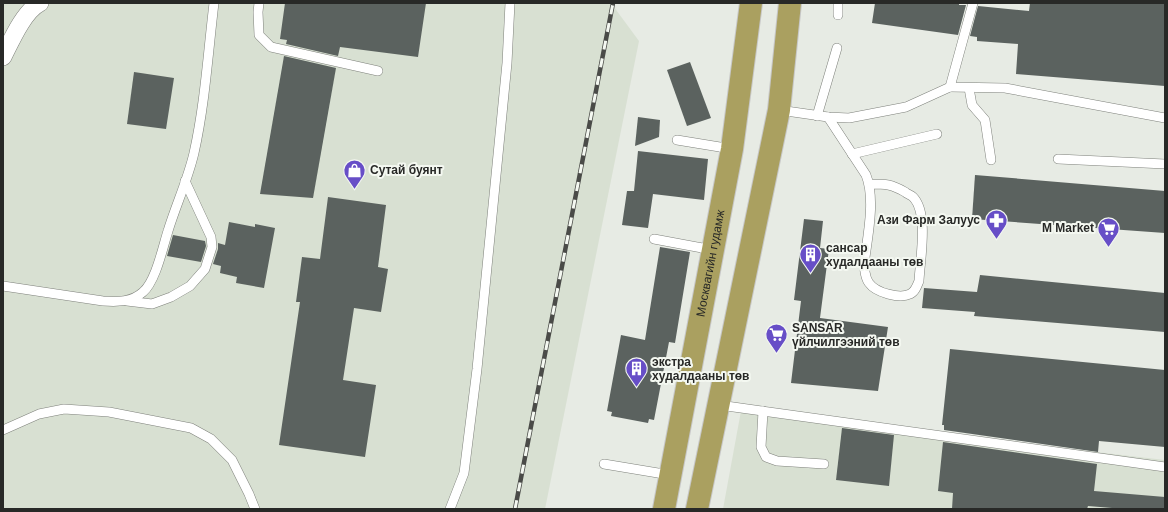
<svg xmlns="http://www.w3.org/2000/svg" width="1168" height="512" viewBox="0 0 1168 512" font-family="Arial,sans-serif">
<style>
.built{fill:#d8e0d2}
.building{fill:#5b625f}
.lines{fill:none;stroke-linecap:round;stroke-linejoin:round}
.service-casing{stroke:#7e817b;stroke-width:10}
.minor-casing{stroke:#7e817b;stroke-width:18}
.trunk-casing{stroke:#c7c7c7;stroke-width:24}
.service{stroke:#fff;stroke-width:9}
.minor{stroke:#fff;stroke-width:17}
.trunk{stroke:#aaa060;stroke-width:22}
.rail-casing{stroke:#4a4b48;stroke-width:4.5}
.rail{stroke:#f4f8f1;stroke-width:3;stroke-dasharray:9;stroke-linecap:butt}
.labels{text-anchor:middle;stroke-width:4;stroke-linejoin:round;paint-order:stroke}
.poi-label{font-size:12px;font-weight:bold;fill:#282927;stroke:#f4f8f1;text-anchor:start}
.street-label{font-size:12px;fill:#282927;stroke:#f4f8f1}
</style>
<rect width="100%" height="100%" fill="#e7ebe4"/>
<g class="built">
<polygon points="3,3 611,3 639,41 545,509 3,509"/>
<polygon points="741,411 1165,460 1165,509 723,509"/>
</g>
<g class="building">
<polygon points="285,3 426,3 418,57 340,47 338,56 286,44 287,40 280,39"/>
<polygon points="875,3 959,3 959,5 966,5 958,35 872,23"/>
<polygon points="1030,3 1165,3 1165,86 1016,74 1018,44 977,41 977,37 970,36 978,6 1029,11"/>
<polygon points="284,56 336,68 313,198 260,194"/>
<polygon points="690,62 711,118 687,126 667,70"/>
<polygon points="134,72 174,78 166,129 127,124"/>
<polygon points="638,117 660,120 659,137 635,146"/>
<polygon points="638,151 708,159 704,200 653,194 648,228 622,225 627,191 634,191"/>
<polygon points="975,175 1165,191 1165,233 972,219"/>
<polygon points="328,197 386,205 378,267 388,269 381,312 354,308 343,380 376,385 365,457 279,445 300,302 296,302 302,257 320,259"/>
<polygon points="804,219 823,221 820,248 829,249 820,318 888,327 878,391 791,383 801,301 794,300"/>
<polygon points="229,222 255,227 255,224 275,228 264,288 236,283 237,277 220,273 221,266 213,264 218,249 218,243 225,245"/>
<polygon points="173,235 205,241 206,246 201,262 167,256"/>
<polygon points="660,247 690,252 675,343 669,342 654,420 649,419 648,423 611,416 612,412 607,411 621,335 645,340"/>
<polygon points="980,275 1165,293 1165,332 974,316 975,312 922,308 924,288 977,292"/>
<polygon points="950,349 1165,370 1165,447 1099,441 1098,452 944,430 944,425 942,425"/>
<polygon points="842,428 894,435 889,486 836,480"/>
<polygon points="943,442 1097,464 1094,491 1165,497 1165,509 1124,509 1088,506 1087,509 952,509 953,493 938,491"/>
</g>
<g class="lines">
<defs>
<g id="service">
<polyline points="259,3 258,12 259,35 271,47 378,71"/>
<polyline points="838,3 838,15"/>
<polyline points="973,3 950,87 1005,88 1165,118"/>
<polyline points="969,88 972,105 985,120 991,160"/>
<polyline points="779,110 828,117 849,118 906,107 950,87"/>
<polyline points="817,116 837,48"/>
<path d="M828,117L866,175C876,200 867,239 864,265C865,271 865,278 869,283C876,293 900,299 910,294C915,292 917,286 919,281C920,260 929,213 913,197C911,195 907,194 905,192C891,184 886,184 870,184"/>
<polyline points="677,140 732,149"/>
<polyline points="852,154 937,134"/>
<polyline points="1058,159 1165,164"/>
<polyline points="654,239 713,250"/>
<path d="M3,286L103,301C118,302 132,302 143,292C156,281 163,246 168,231C176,205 188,179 194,153C205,104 208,53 214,3"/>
<polyline points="127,301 152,304 171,297 190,286 205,269 212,247 211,237 185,181"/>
<polyline points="719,405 1165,467"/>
<polyline points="763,411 761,447 766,457 777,461 824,464"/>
<polyline points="3,430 39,414 64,409 109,412 191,428 211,439 232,460 249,494 255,509"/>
<polyline points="604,464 670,475"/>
<polyline points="450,509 464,473 477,369 507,63 510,3"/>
</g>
<path id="minor" d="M3,57C11,41 24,11 40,3"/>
<g id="trunk">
<path id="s1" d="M664,509L732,149L751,3"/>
<polyline points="697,509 779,110 790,3"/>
</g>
</defs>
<use href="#service" class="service-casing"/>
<use href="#minor" class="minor-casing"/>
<use href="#trunk" class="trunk-casing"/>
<use href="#service" class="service"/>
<use href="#minor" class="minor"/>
<use href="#trunk" class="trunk"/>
<defs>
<polyline id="rail" points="515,509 613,3"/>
</defs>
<use href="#rail" class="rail-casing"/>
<use href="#rail" class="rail"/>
</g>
<defs>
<symbol id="shop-pin" viewBox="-11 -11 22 30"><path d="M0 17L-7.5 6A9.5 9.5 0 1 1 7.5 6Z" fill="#674ec7" stroke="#f4f8f1"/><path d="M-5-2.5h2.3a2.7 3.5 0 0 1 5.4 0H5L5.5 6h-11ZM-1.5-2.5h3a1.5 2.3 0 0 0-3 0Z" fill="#fff"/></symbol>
<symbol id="pharmacy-pin" viewBox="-11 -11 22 30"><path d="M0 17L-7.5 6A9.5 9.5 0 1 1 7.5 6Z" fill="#674ec7" stroke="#f4f8f1"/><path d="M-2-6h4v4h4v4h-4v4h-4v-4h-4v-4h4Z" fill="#fff"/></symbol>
<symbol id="supermarket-pin" viewBox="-11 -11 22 30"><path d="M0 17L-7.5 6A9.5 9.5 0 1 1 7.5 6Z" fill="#674ec7" stroke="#f4f8f1"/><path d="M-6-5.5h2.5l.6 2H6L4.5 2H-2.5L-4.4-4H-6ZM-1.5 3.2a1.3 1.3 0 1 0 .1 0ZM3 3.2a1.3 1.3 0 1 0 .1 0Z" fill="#fff"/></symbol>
<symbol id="building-pin" viewBox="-11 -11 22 30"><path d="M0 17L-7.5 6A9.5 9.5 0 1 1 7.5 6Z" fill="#674ec7" stroke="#f4f8f1"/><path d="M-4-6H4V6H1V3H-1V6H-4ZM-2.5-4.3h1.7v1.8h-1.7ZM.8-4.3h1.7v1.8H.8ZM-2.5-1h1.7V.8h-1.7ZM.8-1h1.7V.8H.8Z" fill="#fff"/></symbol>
</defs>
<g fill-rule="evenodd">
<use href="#shop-pin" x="342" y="158" width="25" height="34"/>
<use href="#pharmacy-pin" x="984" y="208" width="25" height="34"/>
<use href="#supermarket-pin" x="1096" y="216" width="25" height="34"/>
<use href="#building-pin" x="798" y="242" width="25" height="34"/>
<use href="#supermarket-pin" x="764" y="322" width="25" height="34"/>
<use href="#building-pin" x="624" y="356" width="25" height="34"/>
</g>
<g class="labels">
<g class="poi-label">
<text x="370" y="174">Сутай буянт</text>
<text x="980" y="224" text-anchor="end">Ази Фарм Залуус</text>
<text x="1094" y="232" text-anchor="end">М Market</text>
<text x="826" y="252">сансар<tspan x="826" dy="14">худалдааны төв</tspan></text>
<text x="792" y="332">SANSAR<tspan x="792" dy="14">үйлчилгээний төв</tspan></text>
<text x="652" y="366">экстра<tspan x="652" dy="14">худалдааны төв</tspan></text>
</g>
<g class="street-label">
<text dy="4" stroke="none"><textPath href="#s1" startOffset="250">Москвагийн гудамж</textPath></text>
</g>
</g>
<rect width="1168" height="512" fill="none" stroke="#282927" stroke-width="8"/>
</svg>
